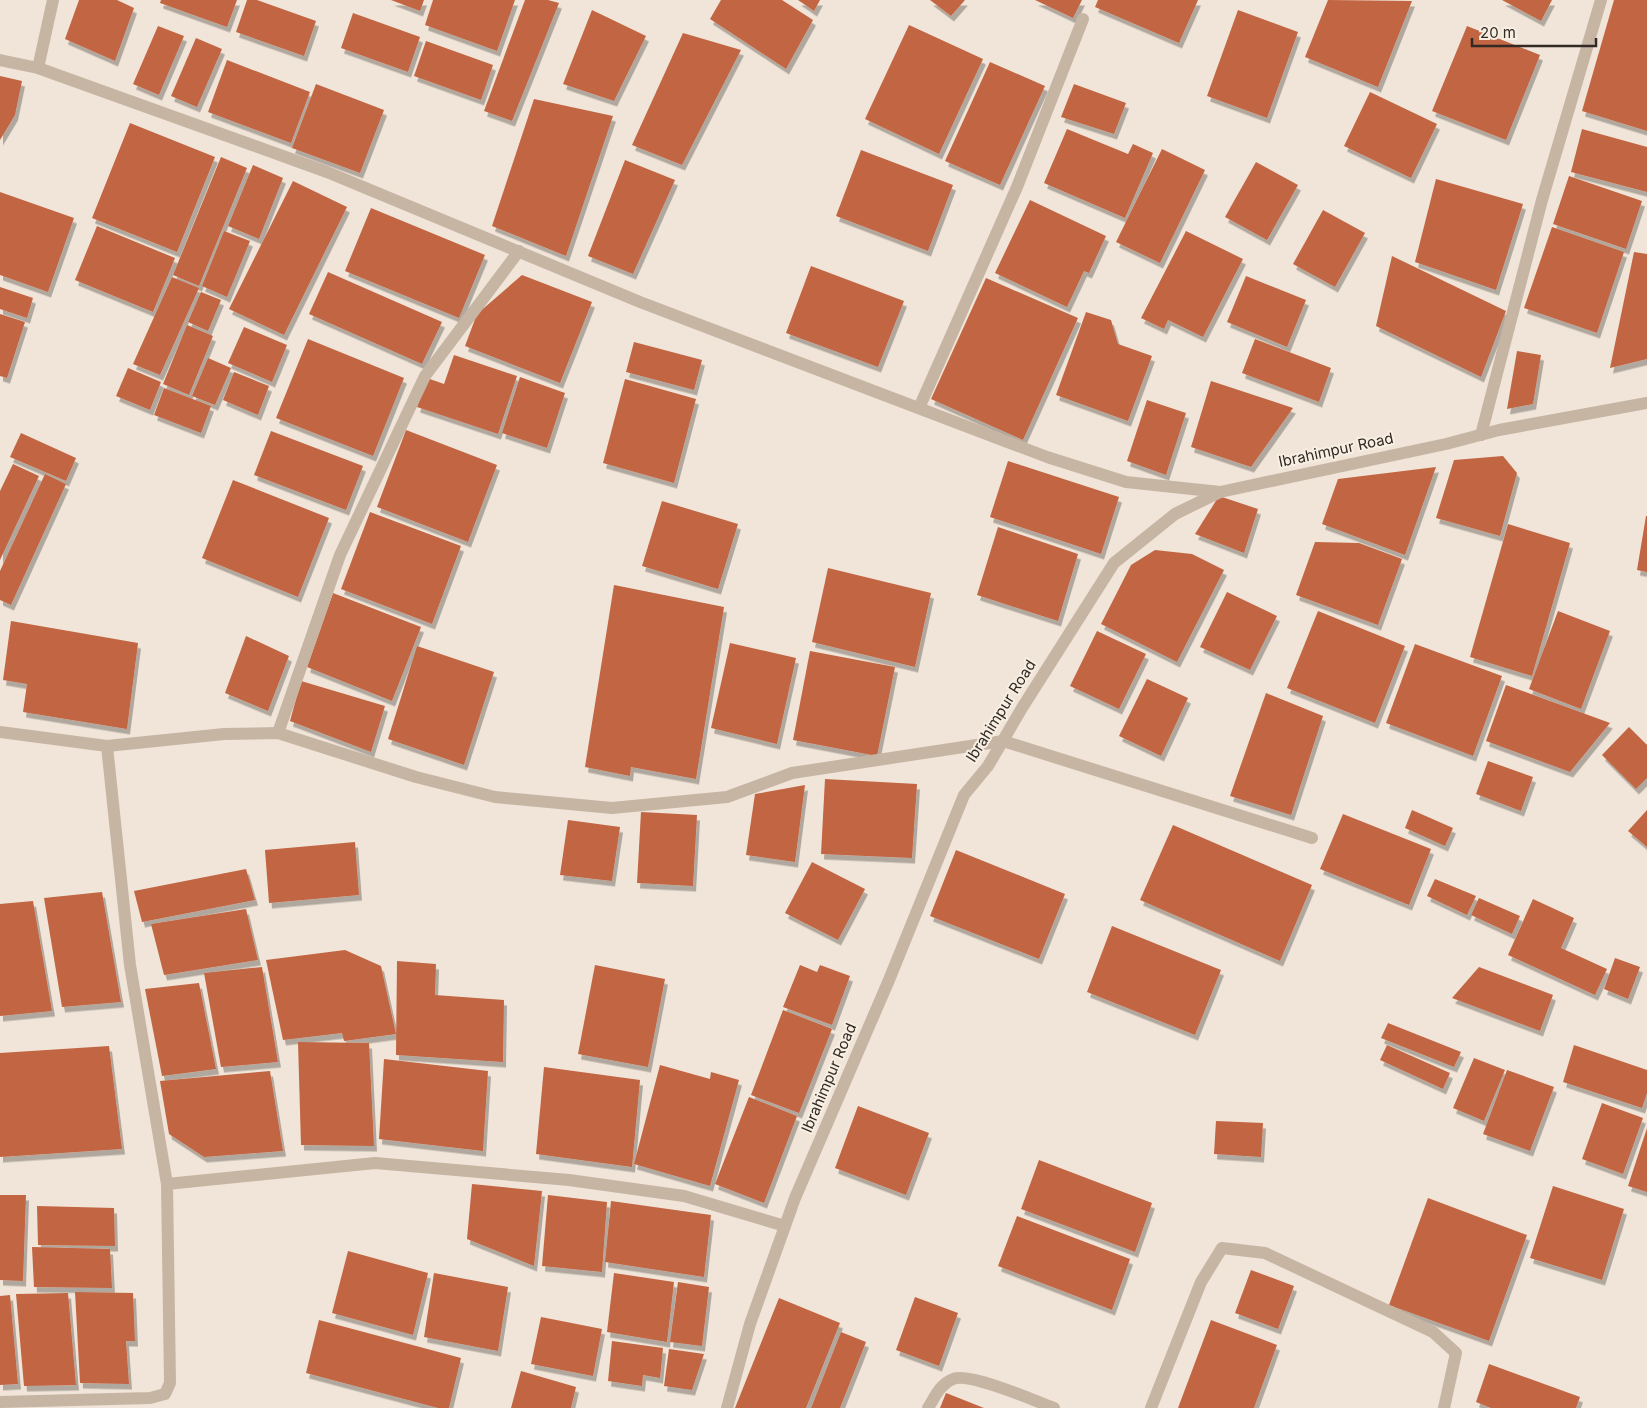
<svg xmlns="http://www.w3.org/2000/svg" width="1647" height="1408" viewBox="0 0 1647 1408" font-family="Inter,sans-serif">
<style>
.building{fill:#c26543;filter:url(#shadow)}
.lines{fill:none;stroke-linecap:round;stroke-linejoin:round}
.street{stroke:#c7b5a4;stroke-width:12}
.labels{text-anchor:middle;stroke-width:4;stroke-linejoin:round;paint-order:stroke}
.street-label{font-size:15px;fill:#332a26;stroke:#f8efe3}
</style>
<defs>
<filter id="shadow"><feDropShadow dx="3" dy="5.5" stdDeviation="0" flood-color="#0004"/></filter>
</defs>
<rect width="100%" height="100%" fill="#f0e5d8"/>
<g class="building">
<polygon points="79,0 117,0 134,8 115,61 65,39"/>
<polygon points="161,0 237,0 227,27 160,3"/>
<polygon points="247,0 257,0 316,21 304,56 236,32"/>
<polygon points="391,0 424,0 420,11"/>
<polygon points="433,0 515,0 497,51 425,25"/>
<polygon points="525,0 548,0 559,3 512,121 484,111"/>
<polygon points="721,0 782,0 813,20 786,69 710,19"/>
<polygon points="798,0 820,0 814,11"/>
<polygon points="930,0 965,0 951,16"/>
<polygon points="1035,0 1082,0 1073,18"/>
<polygon points="1098,0 1198,0 1179,43 1095,7"/>
<polygon points="1328,0 1412,1 1378,87 1305,57"/>
<polygon points="1502,0 1552,0 1541,21"/>
<polygon points="1614,0 1647,0 1647,131 1582,111"/>
<polygon points="592,10 646,36 614,101 563,84"/>
<polygon points="1238,10 1298,32 1267,118 1207,96"/>
<polygon points="353,13 420,37 408,72 341,48"/>
<polygon points="909,25 983,59 939,154 865,119"/>
<polygon points="158,26 184,36 159,95 133,84"/>
<polygon points="1467,26 1540,55 1506,140 1432,111"/>
<polygon points="683,33 741,50 682,165 632,145"/>
<polygon points="196,38 222,49 197,107 171,96"/>
<polygon points="426,41 493,65 481,100 414,76"/>
<polygon points="227,60 310,92 291,143 208,112"/>
<polygon points="990,62 1045,86 1000,185 945,161"/>
<polygon points="0,76 22,81 15,115 0,140"/>
<polygon points="316,84 384,110 360,173 292,148"/>
<polygon points="1074,84 1126,103 1114,134 1061,117"/>
<polygon points="1370,92 1437,124 1411,178 1344,146"/>
<polygon points="534,99 613,116 566,256 492,226"/>
<polygon points="130,123 215,157 177,252 92,218"/>
<polygon points="1067,129 1128,154 1133,144 1153,153 1125,218 1044,183"/>
<polygon points="1582,129 1647,147 1647,192 1571,172"/>
<polygon points="1162,149 1205,170 1160,263 1116,242"/>
<polygon points="861,150 953,185 928,251 836,216"/>
<polygon points="221,157 247,168 199,286 173,275"/>
<polygon points="625,160 675,180 633,274 588,256"/>
<polygon points="1256,162 1298,185 1267,240 1225,217"/>
<polygon points="253,165 283,178 259,239 228,226"/>
<polygon points="1569,176 1642,201 1626,249 1553,224"/>
<polygon points="1436,179 1523,204 1496,290 1415,262"/>
<polygon points="293,181 347,207 284,335 229,309"/>
<polygon points="0,192 74,218 48,292 0,275"/>
<polygon points="1030,200 1106,236 1089,273 1084,271 1067,307 995,273"/>
<polygon points="371,208 485,255 459,318 345,271"/>
<polygon points="1323,210 1365,233 1335,287 1293,264"/>
<polygon points="97,226 175,258 153,312 75,280"/>
<polygon points="1552,227 1624,252 1597,333 1524,308"/>
<polygon points="224,231 250,241 227,297 202,286"/>
<polygon points="1186,231 1243,259 1203,337 1168,320 1164,329 1141,318"/>
<polygon points="1634,252 1647,254 1647,359 1610,368"/>
<polygon points="1392,256 1506,311 1481,377 1376,326"/>
<polygon points="811,266 904,301 878,367 786,333"/>
<polygon points="328,272 442,322 422,364 309,314"/>
<polygon points="522,275 592,302 560,383 465,346 477,314"/>
<polygon points="1246,276 1306,300 1287,347 1227,322"/>
<polygon points="172,277 199,288 160,375 133,364"/>
<polygon points="986,278 1078,318 1023,440 931,399"/>
<polygon points="0,287 33,298 27,318 0,309"/>
<polygon points="201,292 221,300 208,331 188,322"/>
<polygon points="1086,312 1111,320 1118,344 1152,356 1128,421 1056,395"/>
<polygon points="0,314 25,322 7,378 0,376"/>
<polygon points="187,325 213,336 189,395 163,384"/>
<polygon points="244,327 287,345 272,382 228,363"/>
<polygon points="308,339 404,378 373,456 276,418"/>
<polygon points="1255,339 1331,368 1319,402 1242,373"/>
<polygon points="634,342 702,360 694,390 626,372"/>
<polygon points="1517,351 1541,355 1533,404 1507,409"/>
<polygon points="454,355 517,376 498,434 417,407 427,378 444,384"/>
<polygon points="208,358 231,368 215,405 192,396"/>
<polygon points="128,368 161,382 150,410 116,396"/>
<polygon points="234,372 269,386 258,415 223,400"/>
<polygon points="520,377 565,393 547,448 502,433"/>
<polygon points="625,379 696,399 674,483 603,463"/>
<polygon points="1211,381 1293,408 1251,467 1191,447"/>
<polygon points="164,388 211,406 201,433 154,415"/>
<polygon points="1147,400 1186,413 1166,475 1127,461"/>
<polygon points="406,430 497,465 468,542 377,507"/>
<polygon points="271,431 363,466 346,510 254,475"/>
<polygon points="21,433 76,458 66,481 10,457"/>
<polygon points="1503,456 1517,473 1500,536 1436,518 1454,460"/>
<polygon points="1008,461 1119,497 1101,554 990,517"/>
<polygon points="13,464 39,476 0,560 0,491"/>
<polygon points="1436,467 1405,555 1322,524 1338,479"/>
<polygon points="45,474 66,484 11,605 0,600 0,571"/>
<polygon points="233,480 329,518 298,597 202,558"/>
<polygon points="1219,496 1258,509 1244,553 1195,534"/>
<polygon points="662,501 738,524 718,589 642,566"/>
<polygon points="370,512 461,546 432,624 341,589"/>
<polygon points="1646,516 1647,516 1647,572 1637,570"/>
<polygon points="1508,524 1570,543 1532,676 1470,657"/>
<polygon points="998,527 1078,554 1058,621 977,595"/>
<polygon points="1315,542 1359,543 1402,559 1378,625 1296,595"/>
<polygon points="1155,550 1192,554 1224,570 1177,662 1101,624 1131,565"/>
<polygon points="828,568 931,593 915,667 812,642"/>
<polygon points="614,585 724,607 696,779 631,767 630,776 585,767"/>
<polygon points="1227,592 1277,616 1250,670 1200,647"/>
<polygon points="333,593 421,627 392,701 307,667"/>
<polygon points="1318,611 1405,646 1375,723 1287,688"/>
<polygon points="1558,611 1610,631 1581,709 1529,689"/>
<polygon points="11,621 138,643 127,729 23,712 27,684 3,680"/>
<polygon points="1097,631 1146,654 1119,709 1070,686"/>
<polygon points="246,636 289,656 268,711 225,693"/>
<polygon points="730,643 796,658 777,744 711,728"/>
<polygon points="1415,644 1502,676 1473,756 1386,723"/>
<polygon points="417,646 494,672 464,765 388,739"/>
<polygon points="810,651 895,667 877,756 793,740"/>
<polygon points="1147,679 1188,698 1161,756 1119,736"/>
<polygon points="301,681 385,706 371,752 290,721"/>
<polygon points="1506,685 1610,723 1570,772 1486,741"/>
<polygon points="1266,693 1323,716 1291,815 1230,796"/>
<polygon points="1629,727 1647,745 1647,778 1636,789 1602,755"/>
<polygon points="1488,761 1533,777 1521,811 1476,794"/>
<polygon points="825,779 917,784 912,858 821,854"/>
<polygon points="805,785 795,862 746,855 755,794"/>
<polygon points="1412,810 1453,828 1445,846 1405,828"/>
<polygon points="1647,810 1647,847 1628,831"/>
<polygon points="641,812 697,815 693,886 637,883"/>
<polygon points="1343,814 1431,849 1409,905 1320,869"/>
<polygon points="568,820 620,827 612,881 560,875"/>
<polygon points="1173,825 1312,885 1280,961 1140,900"/>
<polygon points="355,842 359,895 269,903 265,850"/>
<polygon points="956,850 1065,894 1039,959 930,916"/>
<polygon points="812,862 865,889 838,940 785,913"/>
<polygon points="246,869 255,900 142,922 134,891"/>
<polygon points="1435,879 1476,896 1467,915 1427,896"/>
<polygon points="102,892 121,1002 62,1007 44,898"/>
<polygon points="1479,898 1520,916 1512,934 1471,915"/>
<polygon points="1533,899 1574,918 1561,948 1607,969 1595,995 1508,955"/>
<polygon points="33,901 52,1011 0,1016 0,904"/>
<polygon points="246,909 258,960 164,975 151,924"/>
<polygon points="1112,926 1221,970 1195,1035 1087,992"/>
<polygon points="345,950 381,966 396,1034 344,1041 342,1033 283,1040 266,960"/>
<polygon points="1615,958 1640,967 1628,999 1604,989"/>
<polygon points="397,961 436,964 435,995 504,1000 503,1062 396,1055"/>
<polygon points="595,965 665,979 648,1067 578,1054"/>
<polygon points="800,965 817,972 820,965 850,976 832,1025 783,1007"/>
<polygon points="262,967 278,1062 221,1067 204,973"/>
<polygon points="1479,967 1553,995 1540,1031 1452,998"/>
<polygon points="199,983 216,1069 162,1076 145,989"/>
<polygon points="783,1010 832,1029 799,1113 751,1095"/>
<polygon points="1388,1023 1461,1052 1454,1067 1381,1038"/>
<polygon points="298,1042 369,1043 374,1146 301,1145"/>
<polygon points="1387,1045 1450,1073 1443,1089 1380,1060"/>
<polygon points="1574,1045 1647,1070 1647,1093 1642,1108 1563,1082"/>
<polygon points="109,1046 122,1149 0,1157 0,1053"/>
<polygon points="1474,1058 1505,1070 1484,1121 1453,1108"/>
<polygon points="384,1059 488,1071 483,1151 379,1139"/>
<polygon points="660,1065 710,1079 711,1072 739,1080 710,1186 634,1164"/>
<polygon points="544,1067 640,1080 632,1167 536,1154"/>
<polygon points="1507,1070 1554,1087 1530,1151 1483,1134"/>
<polygon points="270,1071 283,1151 204,1157 169,1134 160,1081"/>
<polygon points="749,1097 797,1116 764,1203 715,1184"/>
<polygon points="1602,1103 1643,1118 1623,1174 1582,1159"/>
<polygon points="858,1106 929,1133 906,1195 835,1168"/>
<polygon points="1216,1121 1263,1123 1261,1157 1214,1154"/>
<polygon points="1647,1128 1647,1192 1628,1186"/>
<polygon points="1039,1160 1152,1203 1135,1252 1021,1209"/>
<polygon points="472,1184 542,1191 534,1266 467,1239"/>
<polygon points="1553,1186 1624,1209 1602,1280 1530,1258"/>
<polygon points="0,1195 26,1195 23,1281 0,1280"/>
<polygon points="548,1195 607,1202 602,1272 542,1266"/>
<polygon points="1428,1198 1527,1235 1489,1341 1389,1305"/>
<polygon points="611,1201 711,1215 704,1277 605,1262"/>
<polygon points="37,1206 114,1208 115,1246 38,1245"/>
<polygon points="1017,1216 1130,1259 1112,1310 998,1266"/>
<polygon points="32,1247 110,1249 112,1288 34,1287"/>
<polygon points="348,1251 428,1273 413,1335 332,1313"/>
<polygon points="1251,1270 1294,1286 1278,1329 1235,1313"/>
<polygon points="434,1273 508,1287 498,1351 424,1337"/>
<polygon points="614,1273 674,1282 667,1342 607,1332"/>
<polygon points="678,1282 709,1287 702,1346 670,1342"/>
<polygon points="75,1292 133,1293 135,1341 126,1341 129,1384 80,1383"/>
<polygon points="68,1293 76,1385 24,1386 16,1294"/>
<polygon points="10,1295 18,1384 0,1385 0,1296"/>
<polygon points="915,1297 958,1313 939,1366 896,1350"/>
<polygon points="779,1298 840,1323 806,1408 735,1408"/>
<polygon points="541,1317 602,1329 593,1376 531,1364"/>
<polygon points="319,1320 461,1358 449,1408 438,1408 306,1373"/>
<polygon points="1211,1320 1277,1345 1254,1408 1178,1408"/>
<polygon points="841,1332 866,1342 840,1408 811,1408"/>
<polygon points="612,1341 663,1348 660,1378 643,1375 642,1386 608,1381"/>
<polygon points="669,1349 704,1354 692,1390 664,1386"/>
<polygon points="1489,1364 1580,1397 1576,1408 1491,1408 1476,1402"/>
<polygon points="521,1371 576,1387 571,1408 511,1408"/>
<polygon points="946,1393 984,1408 940,1408"/>
</g>
<g class="lines">
<g class="street">
<polyline points="0,60 38,68 327,172 640,302 1047,457 1126,482 1220,492"/>
<polyline points="38,68 53,0"/>
<polyline points="919,408 1017,187 1083,19"/>
<polyline points="1481,435 1542,200 1601,0"/>
<polyline points="0,732 107,746 224,734 278,733 416,777 495,797 612,808 727,797 792,773 1003,741 1312,838"/>
<polyline points="278,733 340,555 425,376 519,251"/>
<polyline points="167,1184 375,1163 569,1180 684,1196 785,1226"/>
<polyline points="0,1402 150,1398 165,1394 170,1383 167,1184 130,965 107,746"/>
<polyline points="727,1408 750,1324 795,1198 889,980 964,795 988,766 1022,708 1114,563 1175,514 1220,492 1446,444 1499,430 1647,403"/>
<path d="M928,1408C935,1397 940,1384 953,1379C970,1372 1035,1401 1054,1408"/>
<polyline points="1151,1408 1201,1282 1222,1248 1265,1253 1433,1332 1456,1353 1444,1408"/>
</g>
</g>
<g class="labels">
<g class="street-label">
<text transform="translate(1336 450) rotate(-12)" y="5">Ibrahimpur Road</text>
<text transform="translate(1001 711) rotate(-58)" y="5">Ibrahimpur Road</text>
<text transform="translate(829 1078) rotate(-67)" y="5">Ibrahimpur Road</text>
</g>
</g>
<path d="M1472 38v8h124v-8" fill="none" stroke="#332a26" stroke-width="2.5"/>
<text x="1480" y="38" font-size="15" fill="#332a26" stroke="#f8efe3" stroke-width="4" paint-order="stroke">20 m</text>
</svg>
